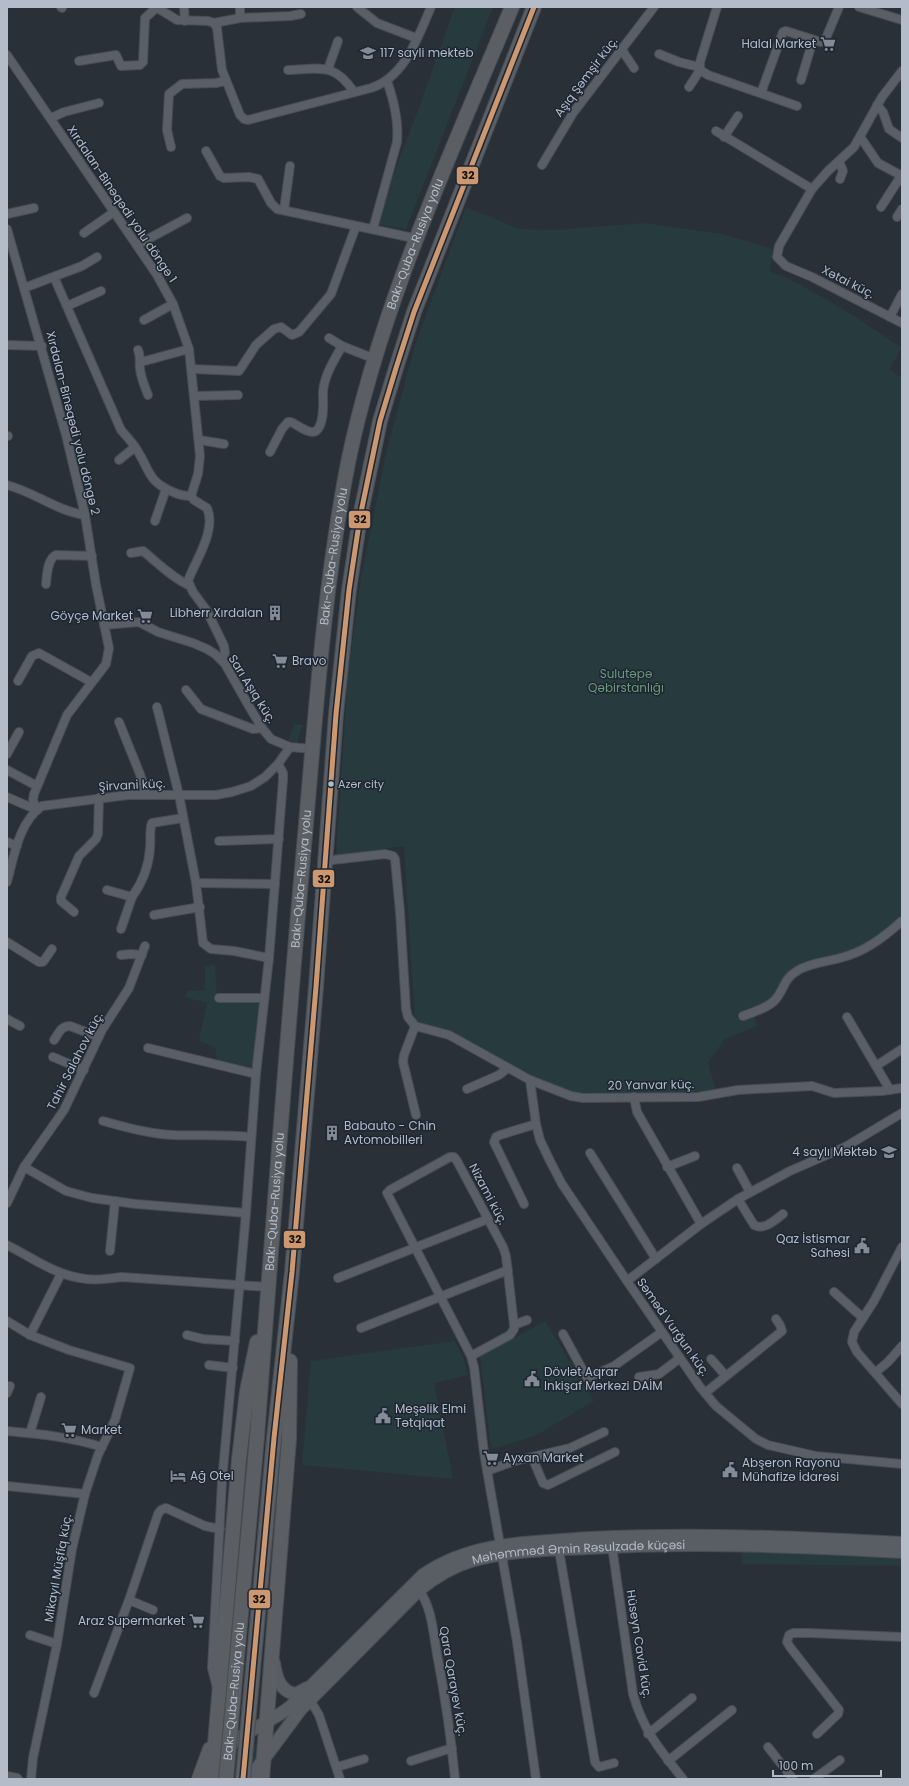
<svg xmlns="http://www.w3.org/2000/svg" width="909" height="1786" viewBox="0 0 909 1786" font-family="Poppins,sans-serif">
<style>
.green{fill:#273a3e}
.lines{fill:none;stroke-linecap:round;stroke-linejoin:round}
.minor-casing{stroke:#484c53;stroke-width:10}
.tertiary-casing{stroke:#484c53;stroke-width:12}
.secondary-casing{stroke:#484c53;stroke-width:14}
.trunk-casing{stroke:#474c53;stroke-width:16}
.minor{stroke:#5a5e66;stroke-width:8}
.tertiary{stroke:#5a5e66;stroke-width:10}
.secondary{stroke:#595d64;stroke-width:12}
.trunk{stroke:#5b5f64;stroke-width:14}
.trunk-bridge-casing{stroke:#474c53;stroke-width:16;stroke-linecap:butt}
.trunk-bridge{stroke:#5b5f64;stroke-width:14}
.bus-1-casing{stroke:#1d2633;stroke-width:8}
.bus-1{stroke:#cd976f;stroke-width:5}
.bus-dot{fill:#b4bcc9;stroke:#1d2633;stroke-width:1.5}
.labels{text-anchor:middle;stroke-width:3;stroke-linejoin:round;paint-order:stroke}
.bus-label{font-size:11px;fill:#b4bcc9;stroke:#1d2633;text-anchor:start}
.poi-label{font-size:12px;fill:#b4bcc9;stroke:#1d2633;text-anchor:start}
.street-label{font-size:12px;fill:#b4bcc9;stroke:#1d2633}
.park-label{font-size:12px;fill:#6b9a76;stroke:#1d2633}
.line-badge{stroke:#1d2633;stroke-width:1.5}
.pale-badge-label{font-size:11px;text-anchor:middle;font-weight:bold;fill:#111}
</style>
<rect width="100%" height="100%" fill="#2a3038"/>
<g class="green">
<polygon points="455,7 493,7 406,229 380,225 386,194 417,113"/>
<path d="M466,207L519,229L556,230L644,223L722,234L773,249L770,271C817,290 860,320 902,348L889,369L902,378V915L880,935L856,951L842,956L804,963L784,976L773,998L752,1009L757,1026L724,1040L708,1063L716,1090L697,1095L581,1096L552,1086L448,1031L415,1021L404,846L336,856L348,675L361,578L387,449L416,342Z"/>
<polygon points="294,724 303,725 297,742 288,741"/>
<polygon points="215,965 217,1002 260,1004 254,1067 218,1061 215,1048 199,1040 207,1003 185,997 187,990 205,991 205,966"/>
<polygon points="545,1321 594,1401 535,1436 491,1449 480,1357"/>
<polygon points="455,1341 464,1360 468,1375 434,1383 453,1479 302,1465 311,1361"/>
<polygon points="741,1550 902,1557 902,1566 742,1564"/>
<path d="M253,1742L259,1747C257,1761 249,1769 240,1779H218C220,1757 233,1746 253,1742Z"/>
</g>
<g class="lines">
<defs>
<g id="minor">
<polyline points="61,7 62,8"/>
<polyline points="156,7 177,20 208,21 214,23 240,18 290,16 301,14"/>
<polyline points="184,7 185,21"/>
<polyline points="240,7 240,18"/>
<polyline points="357,7 377,23 416,38"/>
<polyline points="717,7 700,62 700,70 708,75 797,106"/>
<polyline points="859,7 902,20"/>
<path d="M214,23L217,28L222,70L240,115L244,119L248,120L371,88C405,77 418,37 431,7"/>
<polyline points="622,50 634,68"/>
<polyline points="659,54 679,62 699,67"/>
<polyline points="7,55 157,275 173,304 189,349 200,456 198,474 191,496"/>
<polyline points="79,61 116,55 121,66 140,65 143,62 145,18 156,8"/>
<polyline points="328,69 338,41"/>
<path d="M288,70C320,69 334,62 354,92"/>
<polyline points="902,71 882,97 854,147 828,171 812,189 779,246 777,257 786,266 812,277 902,323"/>
<polyline points="801,80 813,40"/>
<polyline points="689,87 700,70"/>
<polyline points="761,93 783,32 786,31 821,42 826,38 839,7"/>
<polyline points="877,105 883,112 889,129 902,138"/>
<polyline points="51,118 64,112 99,103"/>
<polyline points="716,131 812,189"/>
<polyline points="724,137 738,116"/>
<polyline points="861,138 878,163 902,176"/>
<polyline points="171,147 167,130 169,94 182,84 216,83 225,81"/>
<polyline points="206,151 220,176 224,178 249,177 258,179 271,203 277,209 418,239"/>
<polyline points="839,161 843,171 840,179"/>
<polyline points="542,165 573,113 654,7"/>
<polyline points="881,207 901,176"/>
<polyline points="284,210 290,166"/>
<polyline points="7,214 34,208"/>
<polyline points="897,217 902,209"/>
<polyline points="7,229 66,435 85,515 96,585 109,648 106,664 67,715 34,794 33,800 37,810"/>
<path d="M373,229L397,142C399,121 394,101 387,81"/>
<polyline points="84,233 114,212"/>
<polyline points="137,245 187,218"/>
<path d="M54,277L121,430C127,437 133,443 137,450C150,470 147,481 173,492C179,495 183,496 191,496"/>
<polyline points="24,288 82,266 97,257"/>
<polyline points="67,306 101,291"/>
<polyline points="890,317 902,294"/>
<polyline points="144,320 173,304"/>
<polyline points="329,338 342,346 375,359"/>
<polyline points="7,345 42,346"/>
<path d="M138,350C141,357 139,362 140,369C141,378 145,387 148,395"/>
<polyline points="141,362 189,349"/>
<polyline points="192,369 239,371 256,345 274,329 281,327 292,335 299,332 331,294 356,226"/>
<polyline points="195,396 238,395"/>
<polyline points="7,436 8,436"/>
<polyline points="199,440 224,444"/>
<path d="M270,452L282,429L288,422H291C297,425 310,435 316,431C325,424 323,401 323,392C324,376 334,360 342,346"/>
<polyline points="119,460 135,447"/>
<path d="M7,485C34,492 57,511 85,515"/>
<path d="M191,496L194,500L207,508C217,530 195,561 188,581L193,592L207,611L224,646L225,653L221,659"/>
<polyline points="155,521 166,489"/>
<path d="M131,553L143,551C158,563 171,577 190,586"/>
<path d="M46,584C47,576 47,559 56,555L92,556"/>
<polyline points="104,625 139,622 158,632 193,643 207,649 215,654 225,664 250,708 262,728 271,739 290,747 313,749"/>
<polyline points="18,681 32,656 39,653 91,682"/>
<polyline points="186,690 201,709 253,729 262,728"/>
<polyline points="157,707 179,795 196,883 203,943 211,949 234,951 269,958"/>
<polyline points="119,722 140,774 146,794"/>
<polyline points="7,754 19,732"/>
<polyline points="7,770 37,786"/>
<polyline points="7,797 37,810"/>
<polyline points="219,841 279,839"/>
<polyline points="7,842 17,846"/>
<polyline points="324,861 385,854 393,856 395,859 400,912 406,1009 408,1017 415,1026 449,1035 530,1080 571,1096 583,1098 698,1097 738,1090 812,1086 834,1093 882,1091 902,1088"/>
<path d="M7,882C14,856 19,822 42,806L128,795H216L232,792L251,786L265,777L278,764L290,747"/>
<polyline points="196,883 275,884"/>
<path d="M107,890L132,897C142,883 149,865 150,848C151,840 149,830 152,823L183,818"/>
<polyline points="74,912 61,901 61,897 79,856 96,839 98,834 99,798"/>
<polyline points="154,915 200,907"/>
<polyline points="121,929 132,897"/>
<polyline points="7,942 39,962 43,962 52,949"/>
<polyline points="121,955 131,954 142,955"/>
<polyline points="219,998 264,998"/>
<path d="M743,1016C753,1012 768,1008 775,1000C785,989 783,979 797,971C809,963 826,962 840,958C865,952 884,937 902,921"/>
<polyline points="847,1017 890,1090"/>
<polyline points="7,1019 20,1026"/>
<polyline points="415,1026 404,1055 403,1062 416,1115"/>
<path d="M54,1040C59,1033 61,1026 70,1026L99,1037"/>
<polyline points="148,1048 256,1074"/>
<polyline points="53,1057 84,1070"/>
<polyline points="876,1066 902,1049"/>
<polyline points="530,1080 536,1124 540,1140 550,1161 562,1184 627,1281 700,1387 716,1406 756,1439 768,1445 816,1456 902,1464"/>
<polyline points="467,1089 499,1075 508,1068"/>
<polyline points="634,1097 637,1112 701,1224"/>
<path d="M103,1121C125,1127 149,1134 173,1135C200,1136 223,1134 251,1137"/>
<polyline points="590,1153 656,1259"/>
<polyline points="24,1167 66,1191 92,1198 136,1204 246,1213"/>
<polyline points="667,1167 695,1156"/>
<polyline points="737,1168 750,1192"/>
<path d="M738,1199L754,1225C764,1231 775,1220 783,1214"/>
<polyline points="7,1203 24,1167 64,1110 102,1030 129,988 145,946"/>
<polyline points="524,1204 494,1142 496,1137 500,1135 536,1124"/>
<path d="M7,1245C31,1257 54,1274 80,1278C93,1281 107,1279 121,1277L268,1287"/>
<polyline points="902,1247 874,1301 854,1332 852,1342 857,1352 902,1404"/>
<polyline points="110,1251 115,1201"/>
<polyline points="338,1278 488,1219"/>
<polyline points="627,1281 701,1224 738,1199 790,1171 845,1147 902,1113"/>
<polyline points="834,1292 863,1318"/>
<polyline points="7,1321 30,1335 69,1350 130,1368 115,1420 98,1455 85,1494 72,1549 57,1644 33,1758 31,1779"/>
<polyline points="514,1325 527,1320"/>
<polyline points="361,1328 508,1270"/>
<polyline points="563,1334 587,1378 614,1366 662,1332"/>
<polyline points="30,1335 61,1274"/>
<polyline points="187,1335 203,1339 235,1341"/>
<polyline points="471,1356 510,1335 514,1329 514,1325 506,1256 503,1247 457,1161 454,1157 450,1157 390,1190 387,1193 471,1356 474,1367 484,1453 517,1642 536,1779"/>
<polyline points="711,1359 726,1376"/>
<polyline points="209,1365 233,1368"/>
<polyline points="876,1372 888,1362 902,1346"/>
<polyline points="639,1377 659,1374 680,1358"/>
<polyline points="7,1393 10,1386"/>
<polyline points="705,1393 782,1331 780,1325 776,1319"/>
<path d="M7,1431C40,1434 70,1437 102,1447"/>
<polyline points="30,1433 41,1397"/>
<polyline points="532,1457 543,1483 548,1485 615,1452"/>
<polyline points="487,1471 515,1461 570,1448 604,1432"/>
<polyline points="7,1486 85,1494"/>
<path d="M612,1546L633,1694C643,1730 660,1750 683,1779"/>
<polyline points="559,1550 595,1762 599,1767 614,1763"/>
<path d="M419,1590C432,1608 433,1632 437,1654C445,1696 451,1737 455,1779"/>
<polyline points="129,1600 153,1610"/>
<polyline points="30,1635 57,1644"/>
<polyline points="217,1688 212,1668 222,1482 246,1213 256,1074 269,958 283,780 283,773 278,764"/>
<polyline points="94,1693 129,1600 158,1514 161,1510 166,1508 205,1526 220,1529"/>
<polyline points="310,1700 319,1715 340,1779"/>
<polyline points="648,1734 692,1698"/>
<polyline points="817,1734 838,1714 839,1710 790,1647 787,1642 789,1635 793,1633 809,1633 902,1637"/>
<polyline points="768,1747 793,1779"/>
<polyline points="411,1761 452,1748"/>
<polyline points="668,1761 732,1710"/>
<polyline points="337,1767 364,1759"/>
<polyline points="814,1779 840,1760"/>
</g>
<polyline id="tertiary" points="7,1777 17,1779"/>
<g id="secondary">
<path d="M274,1663C276,1677 280,1692 296,1694L307,1688"/>
<path d="M224,1751C242,1731 271,1723 291,1706L423,1575C472,1541 534,1542 591,1538C695,1533 798,1537 902,1543"/>
<path id="s1" d="M249,1779L301,1709L419,1590C435,1577 451,1567 471,1561C509,1550 550,1550 588,1548C693,1542 797,1546 902,1552"/>
</g>
<g id="trunk">
<path id="s2" d="M257,1437C272,1236 287,1036 305,835C316,711 324,586 348,463C380,306 451,154 512,7"/>
<polyline points="274,1438 292,1272 316,987 336,714 349,590 360,517 380,421 396,368 414,312 534,7"/>
<polyline points="199,1779 210,1749"/>
<polyline points="212,1779 239,1459 247,1391 257,1342"/>
<polyline points="262,1779 289,1439 290,1361"/>
</g>
</defs>
<use href="#minor" class="minor-casing"/>
<use href="#tertiary" class="tertiary-casing"/>
<use href="#secondary" class="secondary-casing"/>
<use href="#trunk" class="trunk-casing"/>
<use href="#minor" class="minor"/>
<use href="#tertiary" class="tertiary"/>
<use href="#secondary" class="secondary"/>
<use href="#trunk" class="trunk"/>
<defs>
<g id="trunk-bridge">
<path id="s3" d="M226,1779L257,1437"/>
<polyline points="243,1779 274,1438"/>
</g>
</defs>
<use href="#trunk-bridge" class="trunk-bridge-casing"/>
<use href="#trunk-bridge" class="trunk-bridge"/>
<defs>
<polyline id="bus-1" points="243,1779 274,1438 292,1272 316,987 336,714 349,590 360,517 380,421 396,368 414,312 534,7"/>
</defs>
<use href="#bus-1" class="bus-1-casing"/>
<use href="#bus-1" class="bus-1"/>
</g>
<defs>
<symbol id="supermarket-bare" viewBox="-9 -9 18 18"><path d="M-6-5.5h2.5l.6 2H6L4.5 2H-2.5L-4.4-4H-6ZM-1.5 3.2a1.3 1.3 0 1 0 .1 0ZM3 3.2a1.3 1.3 0 1 0 .1 0Z" fill="#848b96" stroke="#1d2633" stroke-width="2.5" paint-order="stroke"/></symbol>
<symbol id="school-bare" viewBox="-9 -9 18 18"><path d="M0-5L7-2L0 1L-7-2ZM-4 1L0 2.5L4 1V4Q0 6-4 4Z" fill="#848b96" stroke="#1d2633" stroke-width="2.5" paint-order="stroke"/></symbol>
<symbol id="building-bare" viewBox="-9 -9 18 18"><path d="M-4-6H4V6H1V3H-1V6H-4ZM-2.5-4.3h1.7v1.8h-1.7ZM.8-4.3h1.7v1.8H.8ZM-2.5-1h1.7V.8h-1.7ZM.8-1h1.7V.8H.8Z" fill="#848b96" stroke="#1d2633" stroke-width="2.5" paint-order="stroke"/></symbol>
<symbol id="civic-bare" viewBox="-9 -9 18 18"><path d="M-.6-6.5H3V-4.5H.6V-3L4-1V1h2V6H-6V1h2V-1L-.6-3ZM-1.2 2.5V6h2.4V2.5Z" fill="#848b96" stroke="#1d2633" stroke-width="2.5" paint-order="stroke"/></symbol>
<symbol id="hotel-bare" viewBox="-9 -9 18 18"><path d="M-6-4.5h1.5V1H6V5H4.5V3h-9V5H-6ZM-4 0a1.8 1.8 0 1 1 3.6 0ZM.5 0V-2.5h3Q6-2.5 6 0Z" fill="#848b96" stroke="#1d2633" stroke-width="2.5" paint-order="stroke"/></symbol>
</defs>
<g fill-rule="evenodd">
<use href="#supermarket-bare" x="817" y="33" width="22" height="22"/>
<use href="#school-bare" x="357" y="42" width="22" height="22"/>
<use href="#building-bare" x="264" y="602" width="22" height="22"/>
<use href="#supermarket-bare" x="134" y="605" width="22" height="22"/>
<use href="#supermarket-bare" x="269" y="650" width="22" height="22"/>
<use href="#building-bare" x="321" y="1122" width="22" height="22"/>
<use href="#school-bare" x="878" y="1141" width="22" height="22"/>
<use href="#civic-bare" x="851" y="1235" width="22" height="22"/>
<use href="#civic-bare" x="521" y="1368" width="22" height="22"/>
<use href="#civic-bare" x="372" y="1405" width="22" height="22"/>
<use href="#supermarket-bare" x="58" y="1419" width="22" height="22"/>
<use href="#supermarket-bare" x="480" y="1447" width="22" height="22"/>
<use href="#civic-bare" x="719" y="1459" width="22" height="22"/>
<use href="#hotel-bare" x="167" y="1465" width="22" height="22"/>
<use href="#supermarket-bare" x="186" y="1610" width="22" height="22"/>
</g>
<circle class="bus-dot" cx="331" cy="784" r="3.5"/>
<g class="labels">
<g class="bus-label">
<text x="338" y="788">Azər city</text>
</g>
<g class="poi-label">
<text x="816" y="48" text-anchor="end">Halal Market</text>
<text x="380" y="57">117 sayli mekteb</text>
<text x="263" y="617" text-anchor="end">Libherr Xırdalan</text>
<text x="133" y="620" text-anchor="end">Göyçə Market</text>
<text x="292" y="665">Bravo</text>
<text x="344" y="1130">Babauto - Chin<tspan x="344" dy="14">Avtomobilleri</tspan></text>
<text x="877" y="1156" text-anchor="end">4 saylı Məktəb</text>
<text x="850" y="1243" text-anchor="end">Qaz İstismar<tspan x="850" dy="14">Sahəsi</tspan></text>
<text x="544" y="1376">Dövlət Aqrar<tspan x="544" dy="14">Inkişaf Mərkəzi DAİM</tspan></text>
<text x="395" y="1413">Meşəlik Elmi<tspan x="395" dy="14">Tətqiqat</tspan></text>
<text x="81" y="1434">Market</text>
<text x="503" y="1462">Ayxan Market</text>
<text x="742" y="1467">Abşeron Rayonu<tspan x="742" dy="14">Mühafizə İdarəsi</tspan></text>
<text x="190" y="1480">Ağ Otel</text>
<text x="185" y="1625" text-anchor="end">Araz Supermarket</text>
</g>
<g class="street-label">
<text transform="translate(586 77) rotate(-53)" y="4">Aşıq Şəmşir küç.</text>
<text transform="translate(122 204) rotate(56)" y="4">Xırdalan-Binəqədi yolu döngə 1</text>
<text dy="4" stroke="none"><textPath href="#s2" startOffset="1208">Bakı-Quba-Rusiya yolu</textPath></text>
<text transform="translate(848 282) rotate(27)" y="4">Xətai küç.</text>
<text transform="translate(73 423) rotate(76)" y="4">Xırdalan-Binəqədi yolu döngə 2</text>
<text dy="4" stroke="none"><textPath href="#s2" startOffset="884">Bakı-Quba-Rusiya yolu</textPath></text>
<text transform="translate(252 689) rotate(58)" y="4">Sarı Aşıq küç.</text>
<text transform="translate(132 785) rotate(-3)" y="4">Şirvani küç.</text>
<text dy="4" stroke="none"><textPath href="#s2" startOffset="560">Bakı-Quba-Rusiya yolu</textPath></text>
<text transform="translate(75 1061) rotate(-63)" y="4">Tahir Salahov küç.</text>
<text transform="translate(651 1085) rotate(-1)" y="4">20 Yanvar küç.</text>
<text transform="translate(488 1194) rotate(62)" y="4">Nizami küç.</text>
<text dy="4" stroke="none"><textPath href="#s2" startOffset="236">Bakı-Quba-Rusiya yolu</textPath></text>
<text transform="translate(673 1327) rotate(55)" y="4">Səməd Vurğun küç.</text>
<text dy="4" stroke="none"><textPath href="#s1" startOffset="423">Məhəmməd Əmin Rəsulzadə küçəsi</textPath></text>
<text transform="translate(58 1568) rotate(-80)" y="4">Mikayıl Müşfiq küç.</text>
<text transform="translate(639 1644) rotate(81)" y="4">Hüseyn Cavid küç.</text>
<text transform="translate(453 1681) rotate(80)" y="4">Qara Qarayev küç.</text>
<text dy="4" stroke="none"><textPath href="#s3" startOffset="88">Bakı-Quba-Rusiya yolu</textPath></text>
</g>
<g class="park-label">
<text x="626" y="678">Sulutəpə<tspan x="626" dy="14">Qəbirstanlığı</tspan></text>
</g>
</g>
<g class="line-badge">
<rect x="456" y="166" width="23" height="19" rx="4" fill="#cd976f"/>
<rect x="348" y="510" width="23" height="19" rx="4" fill="#cd976f"/>
<rect x="312" y="869" width="23" height="19" rx="4" fill="#cd976f"/>
<rect x="283" y="1230" width="23" height="19" rx="4" fill="#cd976f"/>
<rect x="248" y="1589" width="23" height="20" rx="4" fill="#cd976f"/>
</g>
<g class="pale-badge-label">
<text x="468" y="179">32</text>
<text x="360" y="523">32</text>
<text x="324" y="883">32</text>
<text x="295" y="1243">32</text>
<text x="259" y="1603">32</text>
</g>
<rect width="909" height="1786" fill="none" stroke="#b4bcc9" stroke-width="16"/>
<path d="M773 1770v6h108v-6" fill="none" stroke="#b4bcc9" stroke-width="2"/>
<text x="779" y="1770" font-size="12" fill="#b4bcc9" stroke="#1d2633" stroke-width="3" paint-order="stroke">100 m</text>
</svg>
